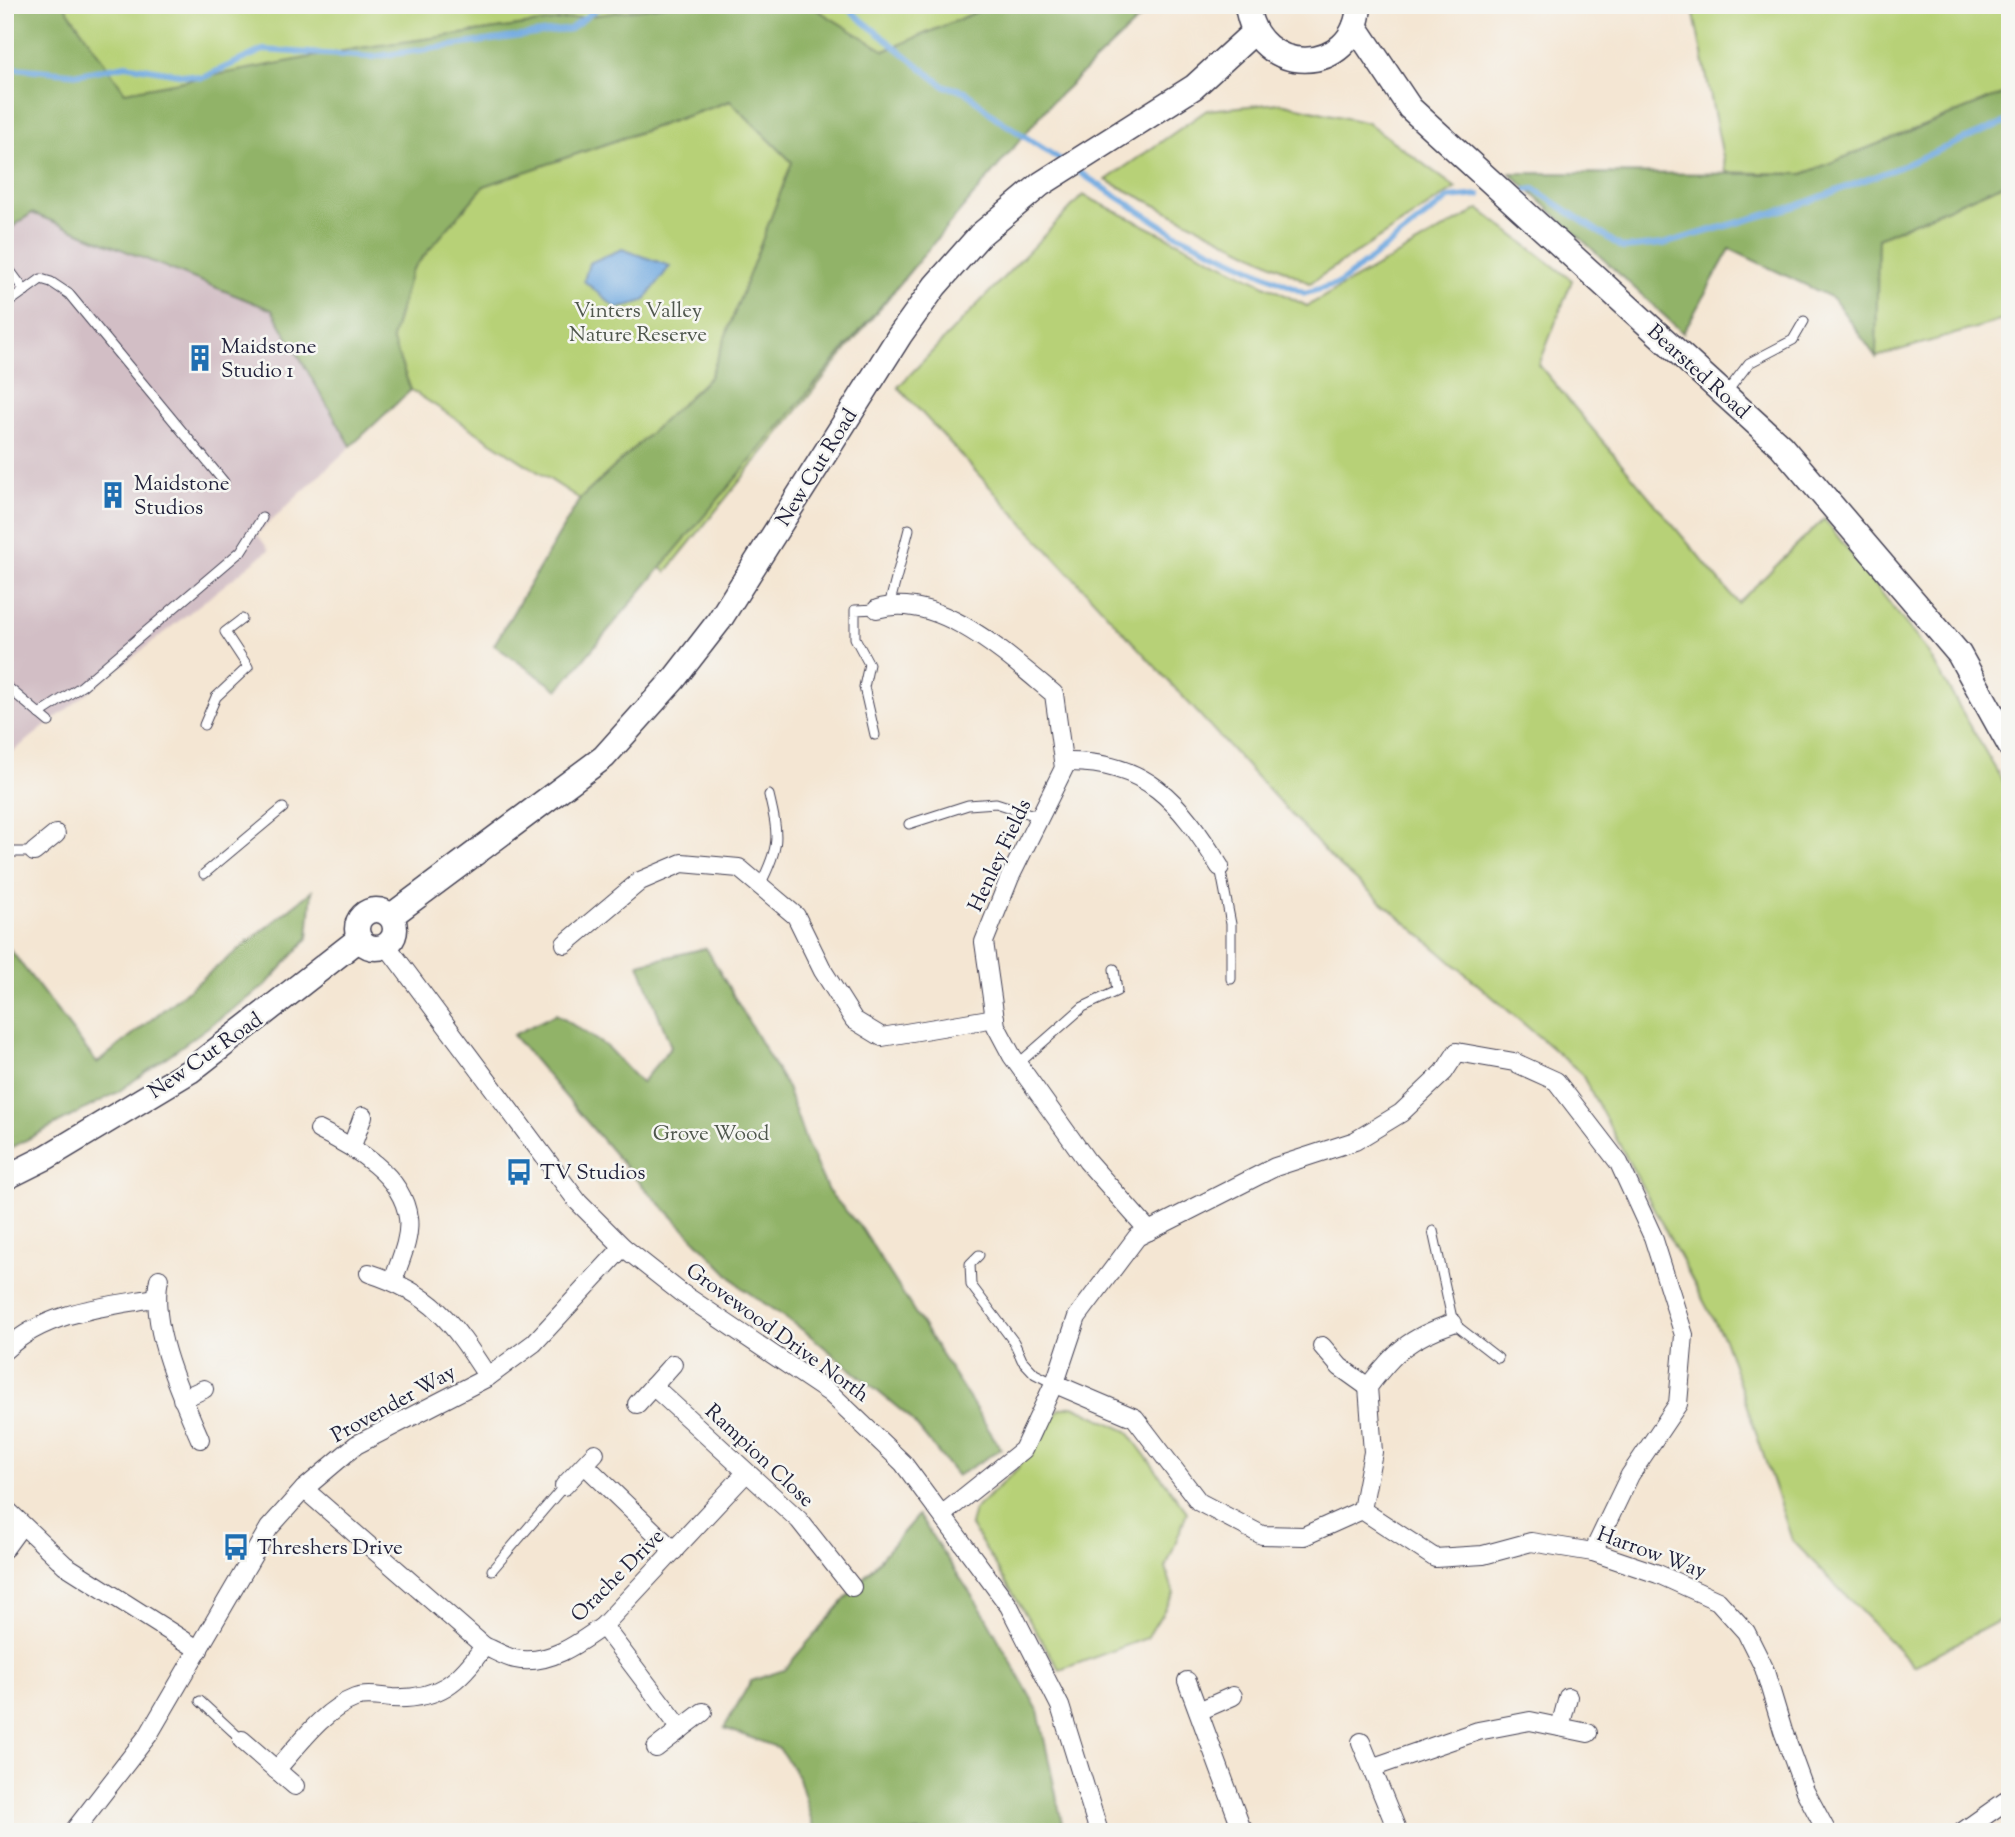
<svg xmlns="http://www.w3.org/2000/svg" width="2015" height="1837" viewBox="0 0 2015 1837" font-family="'Sorts Mill Goudy',serif">
<style>
.industrial{fill:#d2bec5}
.green{fill:#b7d177;stroke:#6c7a59;stroke-width:2}
.forest{fill:#91b368;stroke:#5a6a52;stroke-width:2}
.water{fill:#70a9e0;stroke:#49668e;stroke-width:2}
.lines{fill:none;stroke-linecap:round;stroke-linejoin:round}
.stream{stroke:#70a9e0;stroke-width:6}
.lane-casing{stroke:#423f52;stroke-width:11}
.street-casing{stroke:#423f52;stroke-width:20}
.secondary-casing{stroke:#423f52;stroke-width:27}
.lane{stroke:#fff;stroke-width:9}
.street{stroke:#fff;stroke-width:18}
.secondary{stroke:#fff;stroke-width:24}
.labels{text-anchor:middle;stroke-width:5;stroke-linejoin:round;paint-order:stroke}
.park-label{font-size:21px;fill:#4f574d;stroke:#f6f6f2}
.poi-label{font-size:21px;fill:#22223b;stroke:#f6f6f2;text-anchor:start}
.street-label{font-size:21px;fill:#22223b;stroke:#f6f6f2}
</style>
<rect width="100%" height="100%" fill="#f6f6f2"/>
<filter id="ink" filterUnits="userSpaceOnUse"><feTurbulence type="fractalNoise" baseFrequency=".0143" numOctaves="2"/><feDisplacementMap in="SourceGraphic" scale="14" xChannelSelector="R" yChannelSelector="G"/><feConvolveMatrix kernelMatrix="1 2 1 2 8 2 1 2 1" color-interpolation-filters="sRGB"/></filter>
<filter id="wash" filterUnits="userSpaceOnUse"><feTurbulence type="fractalNoise" baseFrequency=".00686" numOctaves="4" result="noise"/><feDisplacementMap in="SourceGraphic" scale="28" xChannelSelector="R" yChannelSelector="G"/><feGaussianBlur stdDeviation="1.57" result="paint"/><feColorMatrix in="noise" values="0 0 0 0 0 0 0 0 0 0 0 0 0 0 0 0 0 1.4 0 .05"/><feComposite in="paint" operator="in"/></filter>
<g filter="url(#wash)">
<rect width="100%" height="100%" fill="#f4e6d3"/>
<polygon class="industrial" points="32,213 272,310 411,390 257,534 269,550 5,758 5,232"/>
<g class="green">
<polygon points="5,5 670,5 360,48 159,87 484,186 731,101 792,162 925,253 666,572 580,499 411,390 272,310 32,213 5,232"/>
<polygon points="809,5 993,5 884,51"/>
<polygon points="1692,5 2010,5 2010,91 1803,174 1726,172"/>
<polygon points="1280,103 1368,123 1456,188 1310,283 1106,180 1207,110"/>
<polygon points="2010,181 2010,318 1876,357 1877,238"/>
<polygon points="1083,195 1307,306 1479,209 1572,280 1539,365 1738,603 1824,519 1927,651 2010,794 2010,1615 1914,1666 1792,1540 1725,1341 1581,1073 1334,861 898,387"/>
<polygon points="1073,1406 1127,1431 1187,1512 1166,1568 1174,1594 1147,1638 1060,1670 970,1524 974,1510 1018,1468 1059,1409"/>
</g>
<g class="forest">
<polygon points="5,5 64,5 125,92 360,48 670,5 809,5 885,51 993,5 1154,5 1052,102 558,690 494,645 580,499 710,377 792,162 730,101 484,186 411,271 392,339 411,390 351,446 272,310 32,213 5,232"/>
<polygon points="2010,91 2010,181 1878,238 1876,357 1833,298 1730,249 1683,333 1510,173 1803,174"/>
<polygon points="312,891 308,938 265,986 118,1092 5,1151 5,943 97,1063"/>
<polygon points="706,948 787,1088 806,1142 828,1191 862,1229 1001,1449 957,1476 909,1417 807,1333 742,1288 634,1177 513,1035 556,1014 607,1047 641,1083 671,1047 639,964"/>
<polygon points="918,1515 983,1612 1038,1710 1064,1832 815,1832 799,1778 779,1748 724,1728 751,1681 784,1670"/>
</g>
<polygon class="water" points="622,249 670,266 644,301 617,309 584,281 589,263"/>
<g class="lines">
<g class="stream">
<polyline points="843,5 944,86 965,91 995,117 1065,163"/>
<polyline points="5,67 79,74 126,65 202,78 263,50 372,57 570,29 602,5"/>
<polyline points="1074,169 1174,233 1305,293 1338,284 1449,198 1479,195"/>
<polyline points="1527,190 1534,189 1623,248 1663,244 1796,206 1897,168 2010,120"/>
</g>
</g>
</g>
<g filter="url(#ink)">
<g class="lines">
<defs>
<g id="lane">
<polyline points="5,264 25,291"/>
<polyline points="5,305 41,279 51,282 69,294 224,482"/>
<polyline points="1726,393 1749,363 1793,340 1804,321"/>
<polyline points="889,606 909,529"/>
<polyline points="5,685 49,722"/>
<polyline points="39,714 82,686 241,551 262,518"/>
<polyline points="204,725 216,697 248,667 225,632 242,619"/>
<polyline points="875,735 864,687 869,664 855,638 855,610 877,609"/>
<polyline points="909,824 968,805 996,803 1040,817"/>
<polyline points="5,852 34,852"/>
<polyline points="1220,867 1231,924 1231,979"/>
<polyline points="204,874 283,808"/>
<path d="M760,885C780,846 779,837 769,795"/>
<polyline points="1018,1064 1083,1007 1117,991 1114,969"/>
<polyline points="1433,1231 1453,1323 1498,1358"/>
<polyline points="979,1255 970,1264 971,1285 1014,1342 1022,1360 1035,1374 1053,1383"/>
<polyline points="492,1570 564,1486"/>
<polyline points="200,1701 242,1740"/>
</g>
<g id="street">
<path d="M877,609C939,590 1010,658 1054,694L1064,768L1010,877L984,942L996,1026L1012,1056L1087,1161L1149,1231"/>
<path d="M1064,762C1146,760 1179,801 1220,867"/>
<polyline points="34,852 56,834"/>
<polyline points="565,944 640,881 682,863 739,868 796,916 823,971 854,1020 882,1037 995,1018"/>
<polyline points="387,946 578,1202 623,1247 680,1292 830,1393 903,1463 1009,1606 1060,1706 1099,1832"/>
<path d="M319,1130C354,1147 403,1175 408,1218C411,1238 399,1263 393,1281"/>
<polyline points="352,1146 363,1116"/>
<path d="M369,1273C434,1294 452,1322 488,1377"/>
<path d="M159,1279C149,1327 181,1395 200,1439"/>
<polyline points="1322,1346 1340,1367 1368,1387"/>
<path d="M5,1350C45,1312 102,1307 155,1298"/>
<polyline points="1053,1383 1135,1418 1199,1502 1262,1535 1304,1536 1362,1510 1435,1558 1483,1555 1531,1542 1593,1552 1658,1574 1718,1601 1746,1632 1764,1668 1783,1731 1805,1791 1827,1832"/>
<polyline points="653,1386 799,1520 852,1587"/>
<polyline points="182,1399 204,1389"/>
<polyline points="637,1404 673,1364"/>
<polyline points="585,1465 674,1551"/>
<polyline points="564,1486 595,1453"/>
<path d="M304,1489L484,1646C494,1650 505,1657 515,1659C547,1666 578,1644 603,1626L745,1474"/>
<polyline points="5,1508 65,1565 199,1650"/>
<path d="M1362,1510L1373,1452L1368,1387C1395,1351 1409,1338 1453,1323"/>
<polyline points="943,1514 1023,1450 1057,1377 1077,1317 1137,1237 1275,1167 1355,1141 1401,1113 1444,1072 1457,1052 1514,1062 1556,1081 1619,1163 1653,1237 1684,1335 1678,1404 1630,1475 1593,1552"/>
<polyline points="5,1548 21,1526"/>
<polyline points="603,1626 681,1729"/>
<polyline points="1187,1681 1241,1827 1246,1832"/>
<polyline points="1199,1711 1233,1696"/>
<polyline points="1560,1727 1568,1697"/>
<polyline points="242,1740 295,1786"/>
<polyline points="1361,1742 1398,1832"/>
<polyline points="656,1748 703,1712"/>
<polyline points="1374,1767 1478,1731 1530,1721 1588,1733"/>
<path d="M276,1770C298,1746 323,1710 355,1698C366,1694 380,1697 392,1698C438,1700 460,1682 484,1646"/>
<polyline points="73,1832 149,1734 269,1528 304,1489 356,1445 488,1377 534,1343 623,1247"/>
<polyline points="1962,1832 2010,1798"/>
</g>
<g id="secondary">
<path d="M1247,5C1256,79 1356,77 1359,5"/>
<polyline points="1355,26 1410,108 1781,446 1959,654 2010,746"/>
<circle cx="376" cy="929" r="19"/>
<polyline points="391,916 604,757 674,679 719,621 900,335 935,286 980,235 1041,184 1194,87 1254,32"/>
<polyline points="5,1178 47,1157 190,1071 359,939"/>
</g>
</defs>
<use href="#lane" class="lane-casing"/>
<use href="#street" class="street-casing"/>
<use href="#secondary" class="secondary-casing"/>
<use href="#lane" class="lane"/>
<use href="#street" class="street"/>
<use href="#secondary" class="secondary"/>
</g>
</g>
<defs>
<symbol id="building-bare" viewBox="-9 -9 18 18"><path d="M-4-6H4V6H1V3H-1V6H-4ZM-2.5-4.3h1.7v1.8h-1.7ZM.8-4.3h1.7v1.8H.8ZM-2.5-1h1.7V.8h-1.7ZM.8-1h1.7V.8H.8Z" fill="#1f6fb2" stroke="#f6f6f2" stroke-width="2.5" paint-order="stroke"/></symbol>
<symbol id="bus-bare" viewBox="-9 -9 18 18"><path d="M-5-6H5V4H4V6H2V4H-2V6H-4V4H-5ZM-3.5-4V0h7V-4ZM-3.5 1.2v1.5H-2V1.2ZM2 1.2v1.5H3.5V1.2Z" fill="#1f6fb2" stroke="#f6f6f2" stroke-width="2.5" paint-order="stroke"/></symbol>
</defs>
<g fill-rule="evenodd">
<use href="#building-bare" x="181" y="339" width="38" height="38"/>
<use href="#building-bare" x="94" y="476" width="38" height="38"/>
<use href="#bus-bare" x="500" y="1153" width="38" height="38"/>
<use href="#bus-bare" x="217" y="1528" width="38" height="38"/>
</g>
<g class="labels">
<g class="park-label">
<text x="638" y="317">Vinters Valley<tspan x="638" dy="24">Nature Reserve</tspan></text>
<text x="711" y="1140">Grove Wood</text>
</g>
<g class="poi-label">
<text x="221" y="353">Maidstone<tspan x="221" dy="24">Studio 1</tspan></text>
<text x="134" y="490">Maidstone<tspan x="134" dy="24">Studios</tspan></text>
<text x="540" y="1179">TV Studios</text>
<text x="257" y="1554">Threshers Drive</text>
</g>
<g class="street-label">
<text transform="translate(1699 371) rotate(42)" y="7">Bearsted Road</text>
<text transform="translate(816 467) rotate(-58)" y="7">New Cut Road</text>
<text transform="translate(999 855) rotate(-65)" y="7">Henley Fields</text>
<text transform="translate(205 1055) rotate(-35)" y="7">New Cut Road</text>
<text transform="translate(778 1332) rotate(36)" y="7">Grovewood Drive North</text>
<text transform="translate(393 1403) rotate(-29)" y="7">Provender Way</text>
<text transform="translate(760 1455) rotate(43)" y="7">Rampion Close</text>
<text transform="translate(1652 1552) rotate(20)" y="7">Harrow Way</text>
<text transform="translate(617 1575) rotate(-45)" y="7">Orache Drive</text>
</g>
</g>
<rect width="2015" height="1837" fill="none" stroke="#f6f6f2" stroke-width="28"/>
</svg>
